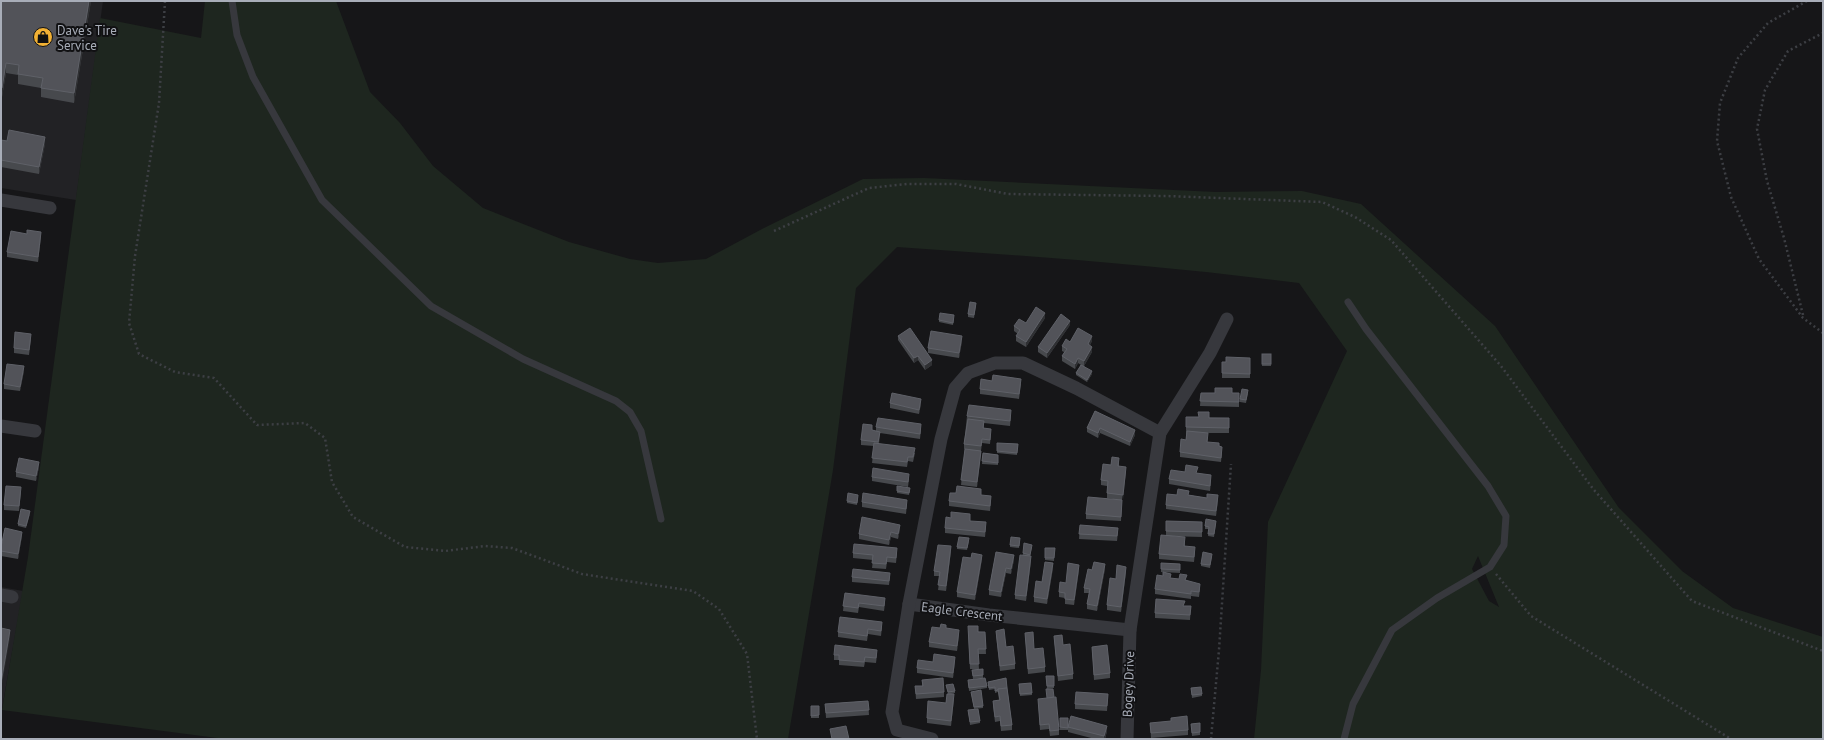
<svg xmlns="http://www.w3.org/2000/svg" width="1824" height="740" viewBox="0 0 1824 740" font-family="'PT Sans',sans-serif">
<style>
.built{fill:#222225}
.green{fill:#1e261f;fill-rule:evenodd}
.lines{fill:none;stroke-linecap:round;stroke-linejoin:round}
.path{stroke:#3d3f44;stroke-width:2.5;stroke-dasharray:2 3;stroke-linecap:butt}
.service{stroke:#37383d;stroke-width:7}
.minor{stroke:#37383d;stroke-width:13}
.wall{fill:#47494d}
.shaded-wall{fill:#2f3033}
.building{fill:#525359;stroke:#5f6168}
.labels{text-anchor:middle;stroke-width:4;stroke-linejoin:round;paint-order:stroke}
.poi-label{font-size:13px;fill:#a8adb8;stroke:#111113;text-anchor:start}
.street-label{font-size:13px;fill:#a8adb8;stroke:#111113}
</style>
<rect width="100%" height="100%" fill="#161618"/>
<g class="built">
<polygon points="1,1 103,1 76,200 1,188"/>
<polygon points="1,587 23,591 1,714"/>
</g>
<path class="green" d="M205,1H336L370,92L400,123L433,166L483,208L569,242L630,259L658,263L706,259L762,229L863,179L924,178L1216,192L1302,191L1361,204L1495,326L1619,508L1682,571L1733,608L1823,637V739H1254L1261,670L1268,522L1347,351L1299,283C1166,266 1032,256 897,247L856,288L833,470L788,739H225L2,710L28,557L100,18L201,38ZM1478,556L1499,607L1489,601L1472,569Z"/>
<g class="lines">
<g class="path">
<polyline points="165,1 159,103 135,256 129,323 139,354 175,372 214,378 257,425 305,423 325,438 332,482 353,517 405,547 445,551 485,546 512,548 582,574 693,591 719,609 747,654 757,739"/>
<polyline points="1807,1 1768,23 1738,58 1720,103 1717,141 1731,197 1759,259 1803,318 1823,333"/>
<polyline points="774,231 869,188 907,184 956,184 1008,194 1167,196 1322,202 1355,217 1391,240 1501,366 1594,490 1692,601 1823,651"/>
<polyline points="1803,315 1784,238 1767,181 1757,129 1765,90 1788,51 1823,33"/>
<polyline points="1496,574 1531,616 1731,739"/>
<polyline points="1211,739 1219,650 1231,464"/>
</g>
<g class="service">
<polyline points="232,1 237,35 253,77 322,200 431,306 523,359 616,401 630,412 641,431 661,519"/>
<polyline points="1344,739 1353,704 1392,630 1437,598 1490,567 1504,545 1506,516 1488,486 1366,329 1348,302"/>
</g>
<g class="minor">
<polyline points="1,200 50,208"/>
<polyline points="1,426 35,431"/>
<polyline points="1,595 12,597"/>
<polyline points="909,604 989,615 1130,630"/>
<polyline points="932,739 897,730 892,712 909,604 941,439 955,388 968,373 995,363 1023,363 1076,388 1160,433"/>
<polyline points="1127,739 1130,630 1160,433 1210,353 1227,319"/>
</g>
</g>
<g class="wall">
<polygon points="1,1 91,1 74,103 41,97 41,88 18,84 18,75 6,73 2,97 1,97"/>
<polygon points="1,140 7,141 45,144 39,174 1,167"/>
<polygon points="27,234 41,237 38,262 7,257 7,252"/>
<polygon points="976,305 974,318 968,317 968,314"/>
<polygon points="954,318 953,325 939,322 939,320"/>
<polygon points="1045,318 1026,347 1016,341 1016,336 1018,334 1014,331 1014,326"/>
<polygon points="1070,325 1047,358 1038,352 1038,347"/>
<polygon points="898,336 932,365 925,370 918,360 914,363 898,340"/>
<polygon points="31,339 29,355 14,353 14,348"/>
<polygon points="962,341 959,358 928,353 928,348"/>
<polygon points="1092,341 1090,345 1092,352 1084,366 1092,374 1087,382 1076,375 1076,373 1081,365 1078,363 1075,369 1062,361 1062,356 1064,352 1062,351 1062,346 1070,342"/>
<rect x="1262" y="354" width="9" height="12"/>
<polygon points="1250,358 1250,378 1222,378 1222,362 1226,362"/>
<polygon points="24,371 20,391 4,389 4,384"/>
<polygon points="1021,384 1019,399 980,394 980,389"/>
<polygon points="1201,393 1239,393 1239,407 1200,406"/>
<polygon points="1248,393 1246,403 1240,402 1240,399"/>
<polygon points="890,403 921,404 919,414 890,408"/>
<polygon points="1095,411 1135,435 1130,446 1100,433 1098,438 1087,432 1087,428"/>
<polygon points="1011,415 1010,426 984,423 984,428 991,434 990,444 982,443 981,451 977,487 961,485 965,449 964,449 964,444 967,416"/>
<polygon points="1186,417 1229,418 1229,433 1201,433 1208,438 1207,442 1219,446 1222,452 1221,462 1180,457 1180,452 1186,440"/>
<polygon points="876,427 921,429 920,439 880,433 879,444 915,453 913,462 908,461 907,467 872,463 874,446 861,445 861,440 872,431 876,431"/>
<polygon points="997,443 1018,444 1017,455 997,453"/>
<polygon points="983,453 998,455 998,465 982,464"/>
<polygon points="1119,463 1119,467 1126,472 1122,500 1121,521 1086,519 1086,514 1119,500 1107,498 1107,486 1101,485 1101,480 1111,465"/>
<polygon points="39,467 36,481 16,477 16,472"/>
<polygon points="1185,472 1197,473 1211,480 1210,491 1169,484 1169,479"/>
<polygon points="872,477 909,479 908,487 872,481"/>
<polygon points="910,490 909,495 897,493 897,491"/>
<polygon points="21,492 19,511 4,510 4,505"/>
<polygon points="956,493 981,495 991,501 990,511 949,506 949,501"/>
<polygon points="1177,495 1189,495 1218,500 1216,516 1166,509 1166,505"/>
<polygon points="858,497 857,505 847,503 847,501"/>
<polygon points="862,502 907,504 906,514 862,507"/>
<polygon points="30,514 26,528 18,526 18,524"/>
<polygon points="970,521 986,527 985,537 945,533 945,528"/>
<polygon points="1166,521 1202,522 1202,537 1167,536 1185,542 1185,546 1195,552 1194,562 1159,559 1159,554 1166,536"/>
<polygon points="1216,523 1214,537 1208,536 1209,529 1205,529 1205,526"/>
<polygon points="1080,525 1118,532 1117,541 1079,539"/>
<polygon points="900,529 898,539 891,537 889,545 859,539 859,534"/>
<polygon points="22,536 18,559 1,556 1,547"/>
<polygon points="1020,540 1019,548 1010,547 1010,545"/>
<polygon points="969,541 967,550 957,549 957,547"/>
<polygon points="1032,547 1030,556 1031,561 1026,601 1015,599 1015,595 1023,553"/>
<polygon points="1045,548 1055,548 1054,561 1045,560"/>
<polygon points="951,551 946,591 938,590 940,576 934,576 934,571"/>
<polygon points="996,552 1014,560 1011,574 1006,573 1001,597 989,595 989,590"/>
<polygon points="853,553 897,553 896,563 887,562 886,569 872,568 873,560 853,558"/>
<polygon points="1212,556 1210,568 1201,566 1201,564"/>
<polygon points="971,558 982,559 975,600 957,597 957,592"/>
<polygon points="1161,563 1180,564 1180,573 1161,572"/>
<polygon points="1053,568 1047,604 1034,602 1034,597 1042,582"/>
<polygon points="1105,569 1097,611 1087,609 1087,604 1089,593 1084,593 1084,588 1092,570"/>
<polygon points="1079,570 1074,605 1065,604 1065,598 1059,597 1059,592 1066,583"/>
<polygon points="1126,572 1121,612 1107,610 1107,605 1116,579"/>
<polygon points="852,577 890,577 889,585 852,582"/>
<polygon points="1171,578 1187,580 1186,581 1200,589 1199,597 1191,596 1191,599 1155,594 1155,589"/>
<polygon points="845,593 885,603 884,611 859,607 858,613 843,611"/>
<polygon points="1185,606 1191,606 1190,620 1155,618 1155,613"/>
<polygon points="882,627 881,636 868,634 867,641 838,637 838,632"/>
<polygon points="940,628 946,628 959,635 957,651 929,647 929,642"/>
<polygon points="968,631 985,632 986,654 978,654 979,669 970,669"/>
<polygon points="996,631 1006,647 1015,664 1015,669 1000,671 996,635"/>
<polygon points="1025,633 1045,667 1045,672 1028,674"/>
<polygon points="1054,636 1073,674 1073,679 1058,681"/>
<polygon points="1092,647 1110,673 1110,678 1094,680"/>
<polygon points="834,655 877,655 876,663 865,662 864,667 839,665 839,660 834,660"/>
<polygon points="955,661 953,678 917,673 917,668 933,662"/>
<polygon points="983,669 983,678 973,679 972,670"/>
<polygon points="1046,676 1054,676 1054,688 1047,689"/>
<polygon points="1006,678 1012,725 1012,730 1001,731 1000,721 995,722 993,706 993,701 999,700 998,692 995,693 995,689 989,690 988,682"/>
<polygon points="922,680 944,692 944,697 916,699 915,686 922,686"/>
<polygon points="968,680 987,686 987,688 969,691"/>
<polygon points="1019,684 1032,693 1032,695 1020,696"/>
<polygon points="946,685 955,691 955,693 951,694 954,699 951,726 927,723 927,718 946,703 948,694"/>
<polygon points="1191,688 1202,694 1202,696 1192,698"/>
<polygon points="971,692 983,706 983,708 974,709"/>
<polygon points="1108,694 1107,711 1075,709 1075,704"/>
<polygon points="1038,699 1059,730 1059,735 1050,736 1049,729 1040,730"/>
<polygon points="868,701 869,715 826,718 825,704"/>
<rect x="811" y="706" width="8" height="12"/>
<polygon points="968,710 980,721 980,723 970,725"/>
<rect x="1060" y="718" width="8" height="12"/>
<polygon points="1150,723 1188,730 1188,735 1151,738"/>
<polygon points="1200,723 1200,735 1192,736 1191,724"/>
<polygon points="1068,727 1107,731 1105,739 1095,739 1068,732"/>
</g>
<g class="shaded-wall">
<polygon points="89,1 91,1 74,103 74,93"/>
<polygon points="6,63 6,73 2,97 2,88"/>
<polygon points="45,137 45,144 39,174 39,167"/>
<polygon points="41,232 41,237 38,262 38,257"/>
<polygon points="1045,313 1045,318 1026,347 1026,342"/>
<polygon points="1070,321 1070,325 1047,358 1047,353"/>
<polygon points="962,336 962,341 959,358 959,353"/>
<polygon points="1092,336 1092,341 1088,349 1088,344"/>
<polygon points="1092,347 1092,352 1084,366 1084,361"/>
<polygon points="918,356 918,360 914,363 914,358"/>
<polygon points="1078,358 1078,363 1075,369 1075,364"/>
<polygon points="932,360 932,365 925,370 925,365"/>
<polygon points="24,366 24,371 20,391 20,387"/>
<polygon points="1092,371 1092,374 1087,382 1087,380"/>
<polygon points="921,399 921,404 919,414 919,410"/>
<polygon points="1100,428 1100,433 1098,438 1098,433"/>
<polygon points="1135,430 1135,435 1130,446 1130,442"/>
<polygon points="981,451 981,455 977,487 977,482"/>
<polygon points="39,462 39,467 36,481 36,476"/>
<polygon points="1126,467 1126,472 1123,500 1123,495"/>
<polygon points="1211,475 1211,480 1210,491 1210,486"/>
<polygon points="1218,495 1218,500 1216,516 1216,511"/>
<polygon points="900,525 900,529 898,539 898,534"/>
<polygon points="22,532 22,536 18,559 18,554"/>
<polygon points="891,532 891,537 889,545 889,540"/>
<polygon points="951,546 951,551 946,591 946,586"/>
<polygon points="982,555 982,559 975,600 975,595"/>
<polygon points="1014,555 1014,560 1011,574 1011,569"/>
<polygon points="1031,556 1031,561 1026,601 1026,596"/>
<polygon points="1053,563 1053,568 1047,604 1047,599"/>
<polygon points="1105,564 1105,569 1097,611 1097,606"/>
<polygon points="1079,565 1079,570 1074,605 1074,600"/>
<polygon points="1126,567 1126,572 1121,612 1121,607"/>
<polygon points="1006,568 1006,573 1001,597 1001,592"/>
<polygon points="10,630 10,637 1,690 1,683"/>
<polygon points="959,630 959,635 957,651 957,646"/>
<polygon points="955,657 955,661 953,678 953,673"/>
<polygon points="954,694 954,699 951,726 951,721"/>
<polygon points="1107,726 1107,731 1105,739 1104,739 1104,736"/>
</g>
<g class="building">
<polygon points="1,1 89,1 74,93 41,88 43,78 18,74 19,65 6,63 2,88 1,88"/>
<polygon points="9,130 45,137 39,167 1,160 1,140 7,141"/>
<polygon points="27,230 41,232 38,257 7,252 11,231 27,234"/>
<polygon points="970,302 976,303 974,315 968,314"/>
<polygon points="1036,307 1045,313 1026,342 1016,336 1020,330 1014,326 1019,319 1026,323"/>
<polygon points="940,313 954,315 953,323 939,320"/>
<polygon points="1061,314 1070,321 1047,353 1038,347"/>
<polygon points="910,328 932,360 925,365 918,356 914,358 898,336"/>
<polygon points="1078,328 1092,336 1088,344 1092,347 1084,361 1078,358 1075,364 1062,356 1067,349 1062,346 1066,339 1070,342"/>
<polygon points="931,331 962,336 959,353 928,348"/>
<polygon points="15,332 31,334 29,350 14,348"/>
<rect x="1262" y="354" width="9" height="10"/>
<polygon points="1226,357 1250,358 1250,374 1222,373 1222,362 1226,362"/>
<polygon points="7,364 24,366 20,387 4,384"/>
<polygon points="1081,365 1092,371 1087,380 1076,373"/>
<polygon points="993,375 1021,379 1019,394 980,389 981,379 992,381"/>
<polygon points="1215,388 1232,388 1232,393 1239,393 1239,402 1200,401 1201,393 1215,393"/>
<polygon points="1242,389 1248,390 1246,400 1240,399"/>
<polygon points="892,393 921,399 919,410 890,403"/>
<polygon points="969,405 1011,410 1010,421 967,416"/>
<polygon points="1095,411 1135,430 1130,442 1100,428 1098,433 1087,428"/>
<polygon points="1198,412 1209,412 1209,418 1229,418 1229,428 1186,427 1186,417 1199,417"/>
<polygon points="878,418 921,424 920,434 876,427"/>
<polygon points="968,419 984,421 983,428 991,429 990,440 982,439 981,446 964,444"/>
<polygon points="863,424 872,425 872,430 880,432 878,442 861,440"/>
<polygon points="1187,431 1208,433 1207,442 1219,443 1219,446 1222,447 1221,458 1180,452 1181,439 1186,440"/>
<polygon points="874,443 915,448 913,457 908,457 907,462 872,458"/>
<polygon points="997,443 1018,444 1017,453 997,451"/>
<polygon points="965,449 981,451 977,482 961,480"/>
<polygon points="983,453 998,455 998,463 982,461"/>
<polygon points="1112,457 1119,458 1118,466 1126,467 1123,495 1107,493 1108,481 1101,480 1103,464 1111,465"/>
<polygon points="19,458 39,462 36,476 16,472"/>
<polygon points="1186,465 1198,467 1196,473 1211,475 1210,486 1169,479 1171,470 1185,472"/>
<polygon points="873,468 909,474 908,482 872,477"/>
<polygon points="6,486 21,487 19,506 4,505"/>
<polygon points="897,486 910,488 909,493 897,491"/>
<polygon points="957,486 981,489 981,495 991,496 990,506 949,501 950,493 956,493"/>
<polygon points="1178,489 1189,491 1188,495 1207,498 1207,494 1218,495 1216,511 1166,505 1167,494 1177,495"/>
<polygon points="848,493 858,495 857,503 847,501"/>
<polygon points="863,493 907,500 906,509 862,502"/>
<polygon points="1088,497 1122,500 1121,517 1086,514"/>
<polygon points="21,509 30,511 26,526 18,524"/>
<polygon points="951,512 970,514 970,521 986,522 985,532 945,528 946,517 951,518"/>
<polygon points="862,517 900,525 898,534 891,532 889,540 859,534"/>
<polygon points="1206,519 1216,521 1214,534 1208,534 1209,527 1205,526"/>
<polygon points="1166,521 1202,522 1202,532 1166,531"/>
<polygon points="1080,525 1118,528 1117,536 1079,534"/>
<polygon points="5,528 22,532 18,554 1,551 1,547"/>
<polygon points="1161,535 1185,537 1184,546 1195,547 1194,557 1159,554"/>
<polygon points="959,537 969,538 967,548 957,547"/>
<polygon points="1011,537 1020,538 1019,546 1010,545"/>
<polygon points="1024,543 1032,545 1030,555 1023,553"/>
<polygon points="854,544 897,548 896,558 887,557 886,564 872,563 873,555 853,553"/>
<polygon points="938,545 951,546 946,586 938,585 940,572 934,571"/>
<polygon points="1045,548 1055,548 1054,558 1045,558"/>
<polygon points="996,552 1014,555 1011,569 1006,568 1001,592 989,590"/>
<polygon points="1203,552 1212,554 1210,565 1201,564"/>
<polygon points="972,553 982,555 975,595 957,592 963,557 971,558"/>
<polygon points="1020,555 1031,556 1026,596 1015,595"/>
<polygon points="1045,562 1053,563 1047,599 1034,597 1036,581 1042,582"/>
<polygon points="1094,562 1105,564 1097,606 1087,604 1090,589 1084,588 1088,569 1092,570"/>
<polygon points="1068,563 1079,565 1074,600 1065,599 1065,593 1059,592 1060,582 1066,583"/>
<polygon points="1161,563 1180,564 1180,570 1161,569"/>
<polygon points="1117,565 1126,567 1121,607 1107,605 1110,578 1116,579"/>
<polygon points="853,569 890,573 889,581 852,577"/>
<polygon points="1163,572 1171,574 1170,578 1179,579 1180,574 1187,575 1185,580 1200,584 1199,592 1191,591 1191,594 1155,589 1157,575 1163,576"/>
<polygon points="845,593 885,598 884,606 859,603 858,608 843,606"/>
<polygon points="1156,599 1185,601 1183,606 1191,606 1190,615 1155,613"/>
<polygon points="840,617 882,622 881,631 868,629 867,636 838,632"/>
<polygon points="941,624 946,625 946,628 959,630 957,646 929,642 932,627 940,628"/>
<polygon points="968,626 978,626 978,632 985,632 986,649 978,649 979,664 970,664"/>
<polygon points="1,628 10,630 1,683"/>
<polygon points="1004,629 1006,647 1013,646 1015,664 1000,666 996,631"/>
<polygon points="1033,632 1034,649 1043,648 1045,667 1028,669 1025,633"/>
<polygon points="1062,635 1063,645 1070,644 1073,674 1058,676 1054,636"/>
<polygon points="835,645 877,650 876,658 865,657 864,662 839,660 839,655 834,655"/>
<polygon points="1107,645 1110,673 1094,675 1092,647"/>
<polygon points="934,654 955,657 953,673 917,668 918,660 933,662"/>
<polygon points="983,669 983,675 973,676 972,670"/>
<polygon points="1046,676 1054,676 1054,686 1047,686"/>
<polygon points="943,678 944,692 916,694 915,686 923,686 922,680"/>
<polygon points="985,678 987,686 969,688 968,680"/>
<polygon points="1006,678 1007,688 998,689 998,690 995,691 995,687 989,688 988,682"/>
<polygon points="1031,683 1032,693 1020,694 1019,684"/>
<polygon points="953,684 955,691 948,692 946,685"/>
<polygon points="1201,687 1202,694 1192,695 1191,688"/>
<polygon points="1007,688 1012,725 1001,726 1000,716 995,717 993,701 1000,700 998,689"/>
<polygon points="1046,689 1053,689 1054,697 1047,698"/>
<polygon points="981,690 983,706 974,707 971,692"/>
<polygon points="1076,692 1108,694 1107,706 1075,704"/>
<polygon points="947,694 954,694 951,721 927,718 928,701 946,703"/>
<polygon points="1056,697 1059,730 1050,731 1049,724 1040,725 1038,699"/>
<polygon points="868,701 869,710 826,713 825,704"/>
<polygon points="811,706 819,706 819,715 811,716"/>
<polygon points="978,709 980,721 970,722 968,710"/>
<polygon points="1071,716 1107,726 1104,736 1068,727"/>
<polygon points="1187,716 1188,730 1151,733 1150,723 1171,721 1171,718"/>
<polygon points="1060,718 1068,718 1068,728 1060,727"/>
<polygon points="1200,723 1200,732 1192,733 1191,724"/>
<polygon points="846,726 849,739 832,739 830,729"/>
</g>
<defs>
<symbol id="shop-disc" viewBox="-11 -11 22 22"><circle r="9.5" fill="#f2b134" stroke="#111113"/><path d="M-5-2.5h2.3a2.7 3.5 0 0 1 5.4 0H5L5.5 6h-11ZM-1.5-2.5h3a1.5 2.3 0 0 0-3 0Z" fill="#111"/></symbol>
</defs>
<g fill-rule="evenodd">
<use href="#shop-disc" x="32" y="26" width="22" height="22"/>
</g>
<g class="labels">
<g class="poi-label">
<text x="57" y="35">Dave's Tire<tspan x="57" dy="15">Service</tspan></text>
</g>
<g class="street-label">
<text transform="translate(962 611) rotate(7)" y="5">Eagle Crescent</text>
<text transform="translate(1128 684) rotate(-88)" y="5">Bogey Drive</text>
</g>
</g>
<rect width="1824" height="740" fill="none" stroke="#a8adb8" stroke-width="4"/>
</svg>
